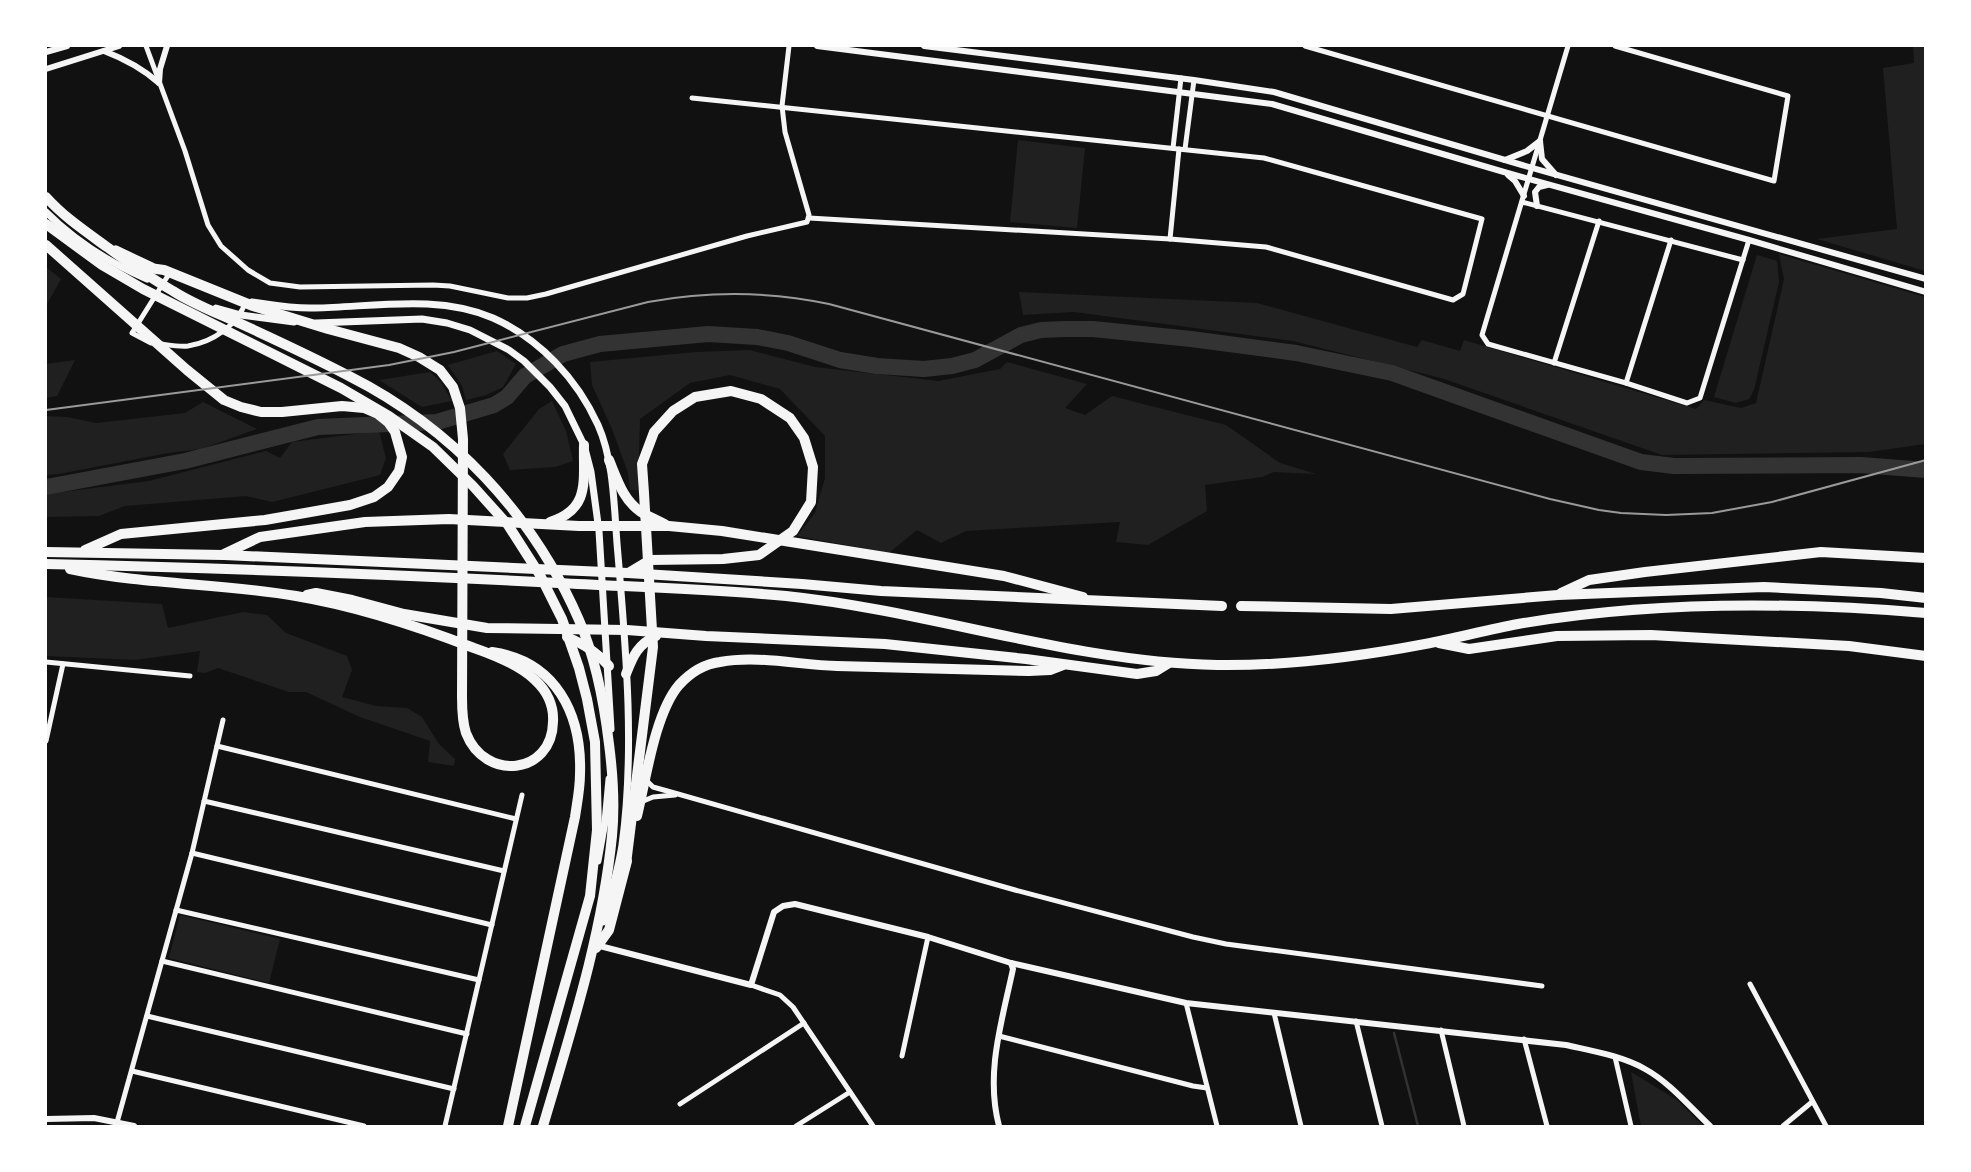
<svg xmlns="http://www.w3.org/2000/svg" width="1971" height="1172" viewBox="0 0 1971 1172" font-family="Figtree,sans-serif">
<style>
.green{fill:#202020}
.lines{fill:none;stroke-linecap:round;stroke-linejoin:round}
.stream{stroke:#333;stroke-width:2.5}
.river{stroke:#333;stroke-width:16}
.minor{stroke:#f5f5f5;stroke-width:5}
.tertiary{stroke:#f5f5f5;stroke-width:6}
.secondary{stroke:#f5f5f5;stroke-width:7}
.motorway{stroke:#f5f5f5;stroke-width:10}
.tram{stroke:#9a9a9a;stroke-width:2}
</style>
<rect width="100%" height="100%" fill="#111"/>
<g class="green">
<polygon points="1913,46 1925,46 1925,271 1817,239 1897,229 1883,68 1914,63"/>
<polygon points="1018,140 1085,148 1077,228 1010,222"/>
<polygon points="1779,254 1925,297 1925,444 1869,452 1662,455 1441,378 1293,341 1074,312 1023,315 1019,292 1257,303 1417,347 1422,340 1460,351 1464,340 1696,409 1704,400 1741,408 1756,403 1784,279"/>
<polygon points="1757,255 1777,261 1779,282 1754,390 1749,399 1736,403 1714,397"/>
<polygon points="46,267 61,279 46,306"/>
<polygon points="750,350 815,367 938,381 1000,369 1007,362 1087,384 1065,408 1085,415 1112,396 1226,425 1280,463 1316,474 1274,472 1262,477 1205,485 1207,511 1148,545 1116,542 1120,522 966,531 941,543 917,530 889,553 797,536 815,513 825,478 825,436 780,389 730,375 690,383 640,419 638,490 630,490 628,473 612,429 592,385 590,362 696,352"/>
<polygon points="497,351 516,364 503,387 486,395 466,400 462,386 448,365"/>
<polygon points="75,360 57,396 46,398 46,364"/>
<polygon points="430,372 441,382 452,401 422,407 379,380"/>
<polygon points="552,401 566,431 573,461 555,467 510,470 503,454 539,409"/>
<polygon points="203,402 257,429 201,449 168,453 59,474 46,475 46,416 67,417 96,423 185,413"/>
<polygon points="379,431 386,458 380,475 272,502 246,496 125,506 99,516 46,517 46,494 149,481 266,451 280,458 292,442"/>
<polygon points="46,597 162,604 168,628 243,612 267,615 286,633 347,656 352,670 342,697 376,706 407,708 422,717 439,744 455,759 454,766 428,762 430,741 360,717 306,692 289,692 218,668 205,673 197,672 200,651 135,660 46,656"/>
<polygon points="180,915 280,939 269,983 169,958"/>
<polygon points="1631,1072 1677,1100 1703,1126 1641,1126"/>
</g>
<g class="lines">
<polyline class="stream" points="1394,1033 1418,1126"/>
<polyline class="river" points="46,487 185,461 318,427 437,422 494,405 507,397 525,376 563,354 600,344 708,334 757,337 788,343 840,360 877,366 924,369 952,366 975,360 1021,335 1041,330 1065,329 1093,329 1191,339 1296,353 1392,373 1641,462 1674,466 1861,465 1926,470"/>
<g class="minor">
<polyline points="146,46 185,151 208,225 221,246 248,270 270,283 300,287 433,285 450,286 508,298 527,298 546,294 747,236 807,222 809,215 785,132 782,106 789,46"/>
<polyline points="1305,46 1774,181 1788,96 1615,46"/>
<polyline points="1568,46 1482,335 1488,344 1626,383 1687,403 1700,398 1749,240"/>
<polyline points="692,98 1264,158 1482,219 1463,294 1453,300 1266,247 1170,239 809,218"/>
<polyline points="1173,148 1181,78"/>
<polyline points="1185,149 1194,80"/>
<polyline points="1522,202 1743,260"/>
<polyline points="1170,239 1179,149"/>
<polyline points="151,343 132,333 169,274"/>
<path d="M161,344C169,345 180,347 188,346C213,342 238,325 246,301"/>
<polyline points="1554,363 1599,221"/>
<polyline points="1626,383 1671,240"/>
<polyline points="46,662 190,676"/>
<polyline points="46,741 63,664"/>
<polyline points="217,746 516,819"/>
<polyline points="645,779 653,787 678,794 1015,890 1193,937 1226,944 1542,986"/>
<polyline points="204,801 504,871"/>
<polyline points="641,802 653,797 675,795"/>
<polyline points="192,853 492,925"/>
<polyline points="176,910 479,980"/>
<polyline points="162,961 467,1034"/>
<polyline points="1750,984 1826,1126"/>
<polyline points="751,985 780,995 793,1007 873,1126"/>
<polyline points="1186,1003 1217,1126"/>
<polyline points="1274,1013 1301,1126"/>
<polyline points="147,1016 454,1089"/>
<polyline points="1356,1021 1382,1126"/>
<polyline points="1441,1030 1464,1126"/>
<polyline points="999,1036 1193,1086 1207,1088"/>
<polyline points="1524,1039 1547,1126"/>
<polyline points="902,1056 928,937"/>
<polyline points="1615,1057 1631,1126"/>
<polyline points="132,1071 364,1126"/>
<polyline points="680,1104 804,1023"/>
<polyline points="116,1126 192,853 223,720"/>
<polyline points="445,1126 522,795"/>
<polyline points="796,1126 850,1092"/>
<polyline points="1783,1126 1812,1102"/>
</g>
<g class="tertiary">
<polyline points="817,46 1272,104 1504,172 1749,240 1926,292"/>
<polyline points="924,46 1194,80 1274,92 1522,165 1926,279"/>
<path d="M104,51C125,59 142,68 159,83"/>
<polyline points="46,52 67,46"/>
<polyline points="46,69 119,46"/>
<polyline points="159,83 160,69 167,46"/>
<polyline points="1540,141 1542,159 1556,175"/>
<polyline points="1505,160 1527,151 1540,141"/>
<polyline points="1508,175 1515,181 1524,196"/>
<polyline points="1537,206 1535,192 1539,187 1547,185"/>
<path d="M596,945L751,985L774,912L783,906L795,904L928,937L1011,963L1186,1003L1566,1045C1592,1051 1622,1056 1645,1069C1669,1082 1690,1107 1710,1126"/>
<polyline points="46,1119 94,1118 134,1126"/>
<path d="M999,1126C985,1073 1002,1021 1013,969L1011,963"/>
</g>
<g class="secondary">
<path d="M46,212C74,240 110,263 147,279"/>
<polyline points="116,249 152,266"/>
<path d="M252,302C273,305 294,309 315,308C373,307 438,294 493,318C540,339 577,379 598,425C615,463 614,514 618,555C626,650 635,751 622,845C618,871 610,897 603,922"/>
<polyline points="216,308 241,315 294,322"/>
<polyline points="316,323 422,319 447,323 470,330 509,350 524,361 550,387 565,406 584,445 591,472 599,531 611,729"/>
<polyline points="598,861 605,822 609,779"/>
</g>
<g class="motorway">
<path d="M46,197C64,217 85,231 107,247C128,262 150,278 173,291C193,304 217,313 239,323C276,340 313,357 349,376C452,428 533,514 579,620C596,659 604,702 609,744C613,775 615,805 612,836C602,936 571,1031 543,1126"/>
<polyline points="46,224 102,265 143,289 341,388 389,416 433,447 473,486 508,525 540,575 562,619 579,668 587,699 595,742 597,830 590,896 525,1126"/>
<polyline points="46,245 187,370 224,400 241,407 261,412 282,412 342,406 364,408 378,414 388,422 395,432 402,457 399,471 388,487 374,497 350,505 265,520 121,534 85,550"/>
<path d="M609,460C617,479 623,500 641,512C649,517 658,520 666,525"/>
<path d="M550,522C591,509 583,480 584,445"/>
<polyline points="46,552 224,555 628,573 802,584 881,591 1222,606"/>
<polyline points="224,554 260,537 365,522 449,519 579,526 669,526 722,531 1004,576 1083,597"/>
<path d="M46,564C217,568 387,574 558,583C634,587 711,589 786,596C931,611 1070,662 1217,665C1286,666 1357,657 1425,644C1456,638 1487,630 1518,624C1649,601 1793,602 1926,613"/>
<path d="M70,569C145,585 221,583 296,596C357,606 417,626 474,648C494,655 520,665 535,680C547,691 554,706 553,722C552,775 485,782 466,733C462,721 462,709 462,697L463,439L460,408L453,387L440,370L419,357L399,348L328,329L253,306L164,270L135,266"/>
<polyline points="1561,593 1589,580 1645,572 1821,552 1926,558"/>
<polyline points="307,595 316,593 352,600 404,614 487,628 627,630 706,636 885,644 1026,659 1137,674 1156,671 1169,663"/>
<polyline points="1241,606 1391,609 1558,595 1764,587 1881,593 1926,598"/>
<path d="M567,637C585,645 595,651 609,666"/>
<polyline points="1439,643 1469,649 1557,636 1651,635 1849,646 1926,656"/>
<path d="M492,652C556,661 582,714 580,774C580,789 577,803 575,817L508,1126"/>
<path d="M626,674C633,656 638,644 656,636"/>
<path d="M637,816C646,779 655,713 679,685C690,673 704,664 720,662C758,655 799,665 837,666C901,668 965,669 1029,671L1050,670L1063,665"/>
<polyline points="626,864 653,647 644,493 642,464 654,432 673,411 695,397 731,391 761,399 790,418 804,438 813,467 811,502 793,531 759,555 723,559 650,560 630,572"/>
<polyline points="596,948 609,930 627,861"/>
</g>
<path class="tram" d="M46,410L389,365L454,352L648,302C709,291 768,291 829,304L1550,499L1599,510L1621,513L1666,515L1712,513L1772,502L1926,460"/>
</g>
<rect width="1971" height="1172" fill="none" stroke="#ffffff" stroke-width="94"/>
</svg>
